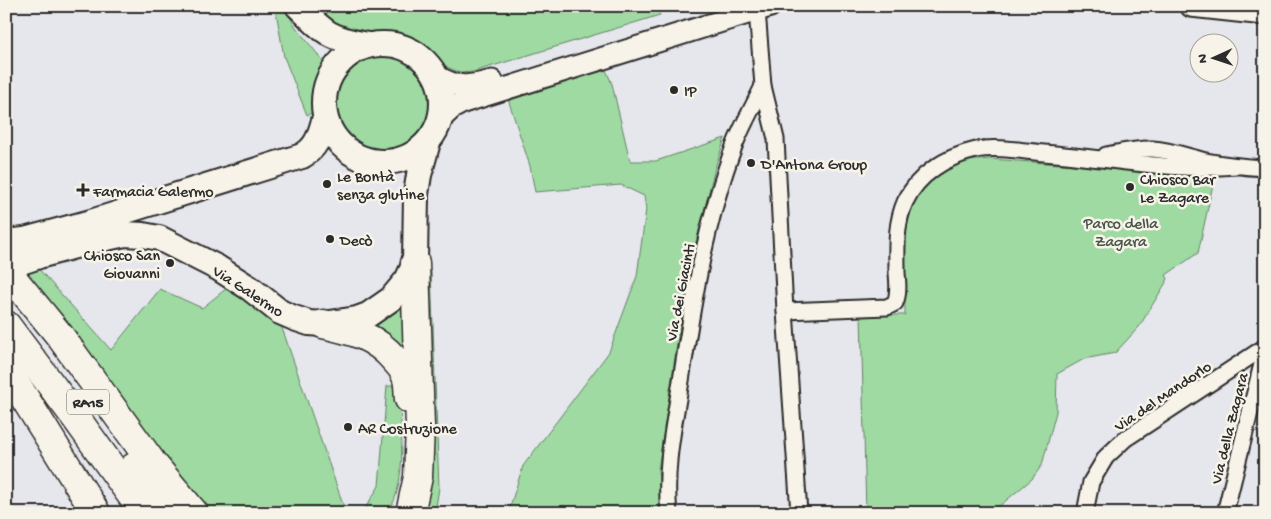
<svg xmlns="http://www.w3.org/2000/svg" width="1271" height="519" viewBox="0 0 1271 519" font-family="'Gochi Hand',sans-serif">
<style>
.green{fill:#9edaa2;stroke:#648266}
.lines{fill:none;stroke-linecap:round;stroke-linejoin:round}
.street-casing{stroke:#2b2b2b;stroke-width:19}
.secondary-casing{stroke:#2b2b2b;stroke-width:25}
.primary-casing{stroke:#2b2b2b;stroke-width:28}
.highway-casing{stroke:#2b2b2b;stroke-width:31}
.street{stroke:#f7f3e8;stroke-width:15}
.secondary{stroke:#f7f3e8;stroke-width:21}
.primary{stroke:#f7f3e8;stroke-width:24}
.highway{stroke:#f7f3e8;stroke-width:28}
.poi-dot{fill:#2b2b2b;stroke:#f7f3e8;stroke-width:2}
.labels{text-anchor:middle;stroke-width:5;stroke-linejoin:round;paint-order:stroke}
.shield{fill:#f7f3e8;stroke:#686764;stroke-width:1}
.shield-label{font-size:15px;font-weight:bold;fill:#2b2b2b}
.poi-label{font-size:16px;fill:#2b2b2b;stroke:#f7f3e8;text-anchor:start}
.park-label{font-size:16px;fill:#485749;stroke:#f7f3e8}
.street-label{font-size:16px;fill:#2b2b2b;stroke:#f7f3e8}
</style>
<rect width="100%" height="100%" fill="#e6e6ed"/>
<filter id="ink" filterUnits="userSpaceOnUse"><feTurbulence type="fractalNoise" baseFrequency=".02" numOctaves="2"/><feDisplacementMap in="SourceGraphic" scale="10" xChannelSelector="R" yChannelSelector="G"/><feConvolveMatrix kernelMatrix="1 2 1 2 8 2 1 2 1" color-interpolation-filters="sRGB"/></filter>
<g filter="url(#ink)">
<g class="green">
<polygon points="275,6 284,6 295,26 323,61 323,72 315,90 314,112 307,115 284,57"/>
<path d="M315,6H655L660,15L473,72C447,76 436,55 416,44C393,32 380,37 356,33C351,32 344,32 340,30C333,26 321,12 315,6Z"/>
<circle cx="382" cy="105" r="53"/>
<polygon points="603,63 612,84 630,161 656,161 725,138 715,168 687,277 658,470 663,513 508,513 523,466 609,352 637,276 646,209 644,196 621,185 535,192 530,166 507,96"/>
<path d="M989,159L1215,175L1198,253L1166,275L1168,279L1139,327L1115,353L1084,359L1057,374L1056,412L1042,465L1032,479L991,513H866L861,315H905C905,268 894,206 939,175C946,171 955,164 962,162C971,160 981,160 989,159Z"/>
<polygon points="37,267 111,350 160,289 202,308 227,288 247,300 281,325 346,513 209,513 185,487 26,273"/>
<polygon points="431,271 439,488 435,513 420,513 424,276"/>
<polygon points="405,300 408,355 382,330 372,325"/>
<path d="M387,386H399C400,423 409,480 388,513H359L364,510L379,486Z"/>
</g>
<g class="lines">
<defs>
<g id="street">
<polyline points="757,10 763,86 776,139 785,311 799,513"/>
<path d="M1106,155C1122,152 1137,148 1153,149C1171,150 1188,157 1206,161C1226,165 1245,167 1265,168"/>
<path d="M785,311L887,307L895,303C899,294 898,283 897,273C897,249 895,225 905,202C918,174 946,157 976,150C997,146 1022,151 1044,153C1108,158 1172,172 1236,166"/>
<path d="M669,513C664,468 674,425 681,381C693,301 706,220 735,144C743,124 754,105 763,86"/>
<polyline points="1085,513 1091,482 1106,457 1125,439 1265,347"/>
<polyline points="1225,513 1265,352"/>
</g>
<g id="secondary">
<polyline points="1191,6 1265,14"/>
<path d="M436,76C458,89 469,87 492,81"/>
<polyline points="440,119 452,108 463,102 770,6"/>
</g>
<g id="primary">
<path d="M298,6C325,33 330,39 368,45"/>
<circle cx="383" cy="103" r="59"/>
<path d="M6,242L24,240L91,222L302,156C318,147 320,134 325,117"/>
<polyline points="6,267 39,256 97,240 125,234 143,235 159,238 218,268 251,289 280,312 294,318 309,323 323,324 357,319 368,315 391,299 407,280 415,263 416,194 419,175 428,142"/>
</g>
<g id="highway">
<polyline points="15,281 60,336 153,464 194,513"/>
<path d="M323,324C351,330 375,336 395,360C399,364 404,370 406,376C409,383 408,391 409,399"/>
<polyline points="6,325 76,418 137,503"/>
<polyline points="6,368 96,513"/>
<polyline points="134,467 165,513"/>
<polyline points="410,513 418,477 420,427 415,263"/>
</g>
</defs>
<use href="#street" class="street-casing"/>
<use href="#secondary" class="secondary-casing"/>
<use href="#primary" class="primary-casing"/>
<use href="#highway" class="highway-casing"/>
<use href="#street" class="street"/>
<use href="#secondary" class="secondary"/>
<use href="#primary" class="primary"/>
<use href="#highway" class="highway"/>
</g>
</g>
<g class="poi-dot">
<circle cx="674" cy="90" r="5"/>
<circle cx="751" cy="163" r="5"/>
<circle cx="327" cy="184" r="5"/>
<circle cx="1130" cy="187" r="5"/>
<path d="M80.5 182.5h5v5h5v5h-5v5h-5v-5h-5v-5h5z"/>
<circle cx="330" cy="239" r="5"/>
<circle cx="170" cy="263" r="5"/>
<circle cx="348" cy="427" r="5"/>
</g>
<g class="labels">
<rect class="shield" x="67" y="389.5" width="42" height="25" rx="4"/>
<g class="shield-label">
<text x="88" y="407">RA15</text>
</g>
<g class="poi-label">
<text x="684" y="96">IP</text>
<text x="761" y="169">D'Antona Group</text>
<text x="337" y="181">Le Bontà<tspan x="337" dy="18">senza glutine</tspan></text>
<text x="1140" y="184">Chiosco Bar<tspan x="1140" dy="18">Le Zagare</tspan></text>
<text x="93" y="196">Farmacia Galermo</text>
<text x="340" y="245">Decò</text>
<text x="160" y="260" text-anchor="end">Chiosco San<tspan x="160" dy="18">Giovanni</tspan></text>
<text x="358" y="433">AR Costruzione</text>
</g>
<g class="park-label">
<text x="1121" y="228">Parco della<tspan x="1121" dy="18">Zagara</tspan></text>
</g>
<g class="street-label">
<text transform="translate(249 290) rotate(33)" y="6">Via Galermo</text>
<text transform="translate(679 292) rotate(-79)" y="6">Via dei Giacinti</text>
<text transform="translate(1162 395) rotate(-34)" y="6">Via del Mandorlo</text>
<text transform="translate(1228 428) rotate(-76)" y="6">Via della Zagara</text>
</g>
</g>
<rect width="1271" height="519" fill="none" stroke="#f7f3e8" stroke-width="25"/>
<rect x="12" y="12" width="1246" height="494" fill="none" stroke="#2b2b2b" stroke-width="2" filter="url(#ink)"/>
<g transform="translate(1214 58) rotate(267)"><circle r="24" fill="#f7f3e8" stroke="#a5a39c"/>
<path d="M0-4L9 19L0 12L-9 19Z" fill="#2b2b2b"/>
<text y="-8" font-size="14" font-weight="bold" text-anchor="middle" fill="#2b2b2b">N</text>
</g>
</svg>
